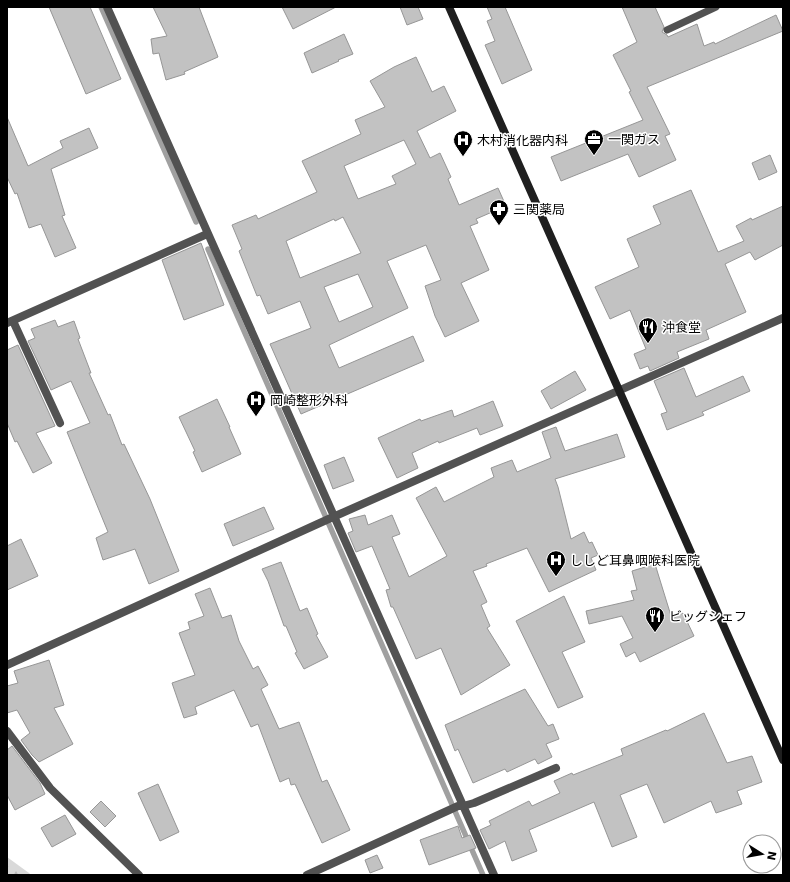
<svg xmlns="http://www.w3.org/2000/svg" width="790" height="882" viewBox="0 0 790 882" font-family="'DejaVu Sans','Noto Sans JP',sans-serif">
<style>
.forest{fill:url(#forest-firs)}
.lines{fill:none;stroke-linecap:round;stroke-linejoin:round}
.stream{stroke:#a0a0a0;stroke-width:5.5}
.building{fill:#c2c2c2;stroke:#969696;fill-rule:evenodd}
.lane{stroke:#525252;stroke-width:7}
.street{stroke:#525252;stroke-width:8}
.secondary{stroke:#1f1f1f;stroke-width:8}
.labels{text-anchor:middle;stroke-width:3;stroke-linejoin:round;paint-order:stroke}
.poi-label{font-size:13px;fill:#000;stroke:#fff;text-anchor:start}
</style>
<defs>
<pattern id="forest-firs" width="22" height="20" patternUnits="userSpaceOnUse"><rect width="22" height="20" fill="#d9d9d9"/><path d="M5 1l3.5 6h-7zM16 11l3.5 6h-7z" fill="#b8b8b8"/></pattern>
</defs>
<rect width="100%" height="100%" fill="#fff"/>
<polygon class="forest" points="7,857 29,873 31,875 7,875"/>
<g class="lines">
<g class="stream">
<polyline points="101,7 196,222"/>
<polyline points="208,249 483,875"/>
</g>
</g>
<g class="building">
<polygon points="49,7 90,7 121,79 86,94"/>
<polygon points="153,7 199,7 218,57 184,72 185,74 166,80 159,53 153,54 151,39 167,36"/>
<polygon points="282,7 336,7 293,29"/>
<polygon points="400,7 418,7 423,19 407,25"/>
<polygon points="487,7 505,7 532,70 502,84 485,45 495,41 487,21 492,19"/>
<polygon points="622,7 655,7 664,27 662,32 667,35 668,37 697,24 704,46 714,42 715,44 776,15 783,31 647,87 670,134 665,136 676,160 639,177 628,154 561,181 551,157 643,120 629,92 631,91 613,55 637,42"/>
<polygon points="344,34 353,54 338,60 339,61 312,73 304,53"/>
<path d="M416,57L432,92L444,86L456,111L417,131L430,158L440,153L451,177L448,179L459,205L498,188L506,206L476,219L478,223L470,226L489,270L461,283L479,321L445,337L435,316L425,286L441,280L426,245L387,261L408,308L329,345L339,368L413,336L424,361L301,414L270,344L311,328L300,301L268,314L260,295L257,296L239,251L242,249L232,225L256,215L258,219L317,192L302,161L361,134L355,120L385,107L370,81L394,67ZM404,140L416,164L392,176L396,184L358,199L344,166ZM343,217L361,253L300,278L286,241L334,219L335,221ZM358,274L373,307L339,322L324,287Z"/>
<polygon points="7,117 28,166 63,148 60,141 89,128 98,148 51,169 65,215 62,216 76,248 55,257 41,224 29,228 17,193 15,194 7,177"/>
<polygon points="770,155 777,172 759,180 752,163"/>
<polygon points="691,190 718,252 744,241 736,226 751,218 752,220 783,206 783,245 755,260 750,252 725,264 746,312 706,330 709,339 677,352 679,358 650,371 648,366 640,369 634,354 646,349 630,310 610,319 595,287 639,267 627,239 661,224 653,206"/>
<polygon points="201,243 224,305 184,320 162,260"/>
<polygon points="55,320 58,327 74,321 80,338 78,339 91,373 89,373 108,415 110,414 122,445 124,444 150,499 179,571 149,584 135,549 103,560 96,538 108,532 67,432 90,423 71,381 51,390 28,341 35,338 31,329"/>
<polygon points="18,345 55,426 36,433 52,463 33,473 17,441 15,442 7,423 7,350"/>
<polygon points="684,368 696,397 743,376 750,391 702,412 704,415 667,430 661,414 667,412 654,381"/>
<polygon points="575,371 586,390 551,409 541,391"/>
<polygon points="217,399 230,427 229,427 241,454 202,472 193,452 195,451 179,417"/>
<polygon points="493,401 503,426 480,435 477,428 439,443 438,441 412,453 418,468 397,478 378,438 420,419 421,421 452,410 454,417"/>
<polygon points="556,427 565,451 617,434 625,457 555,479 558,487 571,539 584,532 589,543 592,542 598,555 591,558 596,570 549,592 527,548 486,564 487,566 473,571 487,602 481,605 490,626 487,628 510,665 461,695 441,648 416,659 393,607 391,607 386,590 390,589 372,546 356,552 348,533 353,531 349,519 365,515 368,525 392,515 400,534 392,537 409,577 447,556 416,498 436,487 444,502 494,477 491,468 512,460 517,472 551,458 542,432"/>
<polygon points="344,457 354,481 333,489 324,465"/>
<polygon points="264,507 274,529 233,546 224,524"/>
<polygon points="21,539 38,576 7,590 7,546"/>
<polygon points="281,562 300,611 307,608 318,634 316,635 328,657 304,669 295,653 297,652 286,626 284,626 268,581 262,569"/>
<polygon points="655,564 672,619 683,613 694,636 640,662 635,652 626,657 620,644 633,638 622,616 589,624 586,611 634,600 631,591 637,590 632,571"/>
<polygon points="210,588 222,618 231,615 239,641 253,669 258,666 268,685 261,689 279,729 299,722 322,782 327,780 350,830 322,843 295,784 291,785 289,778 280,782 258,724 251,727 234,690 195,707 197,714 184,718 172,683 195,675 179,633 190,629 188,622 204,616 195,594"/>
<polygon points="564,596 585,642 562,652 583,697 558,708 516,621"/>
<polygon points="49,660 64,705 54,708 73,744 39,762 32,755 21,740 30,733 17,710 7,713 7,686 18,683 14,671"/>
<polygon points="525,689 548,726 553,724 559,739 546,744 552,757 538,764 535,759 507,772 505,769 473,783 458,749 455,751 445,725"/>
<polygon points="704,713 727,763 752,756 762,782 737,791 742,804 716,813 711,801 664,823 647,784 620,795 637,837 612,847 594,802 529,830 537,851 512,861 505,841 489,849 480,830 491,825 489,821 529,801 532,806 560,793 554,781 572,773 573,775 623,755 621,749 666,730 667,731"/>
<polygon points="12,746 40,783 45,794 15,810 7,795 7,750"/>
<polygon points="158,784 179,832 160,841 138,793"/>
<polygon points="101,801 116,816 105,827 90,812"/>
<polygon points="65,815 76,834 52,847 41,828"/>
<polygon points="458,826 462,838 470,835 476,848 429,865 420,840"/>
<polygon points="377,855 383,868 370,873 365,860"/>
</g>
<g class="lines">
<polyline class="lane" points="667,30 716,7"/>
<g class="street">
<polyline points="107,7 494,875"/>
<polyline points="13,321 60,423"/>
<polyline points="7,323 207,234"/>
<polyline points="7,665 333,517 783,318"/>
<polyline points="7,731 50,788 139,875"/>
<polyline points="307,875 458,806 463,806 474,803 556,768"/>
</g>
<polyline class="secondary" points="449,7 783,760"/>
</g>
<defs>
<symbol id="office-pin" viewBox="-11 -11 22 30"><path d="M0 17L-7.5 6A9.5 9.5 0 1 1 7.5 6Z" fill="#000" stroke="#fff"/><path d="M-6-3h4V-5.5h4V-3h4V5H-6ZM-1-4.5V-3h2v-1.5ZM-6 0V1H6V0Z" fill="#fff"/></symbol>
<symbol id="hospital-pin" viewBox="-11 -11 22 30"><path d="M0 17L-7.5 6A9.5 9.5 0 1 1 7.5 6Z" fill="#000" stroke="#fff"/><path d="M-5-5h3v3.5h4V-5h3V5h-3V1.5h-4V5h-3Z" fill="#fff"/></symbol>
<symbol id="pharmacy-pin" viewBox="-11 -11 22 30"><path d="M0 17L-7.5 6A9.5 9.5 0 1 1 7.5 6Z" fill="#000" stroke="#fff"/><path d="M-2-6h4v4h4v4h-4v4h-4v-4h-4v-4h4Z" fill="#fff"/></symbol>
<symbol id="restaurant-pin" viewBox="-11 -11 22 30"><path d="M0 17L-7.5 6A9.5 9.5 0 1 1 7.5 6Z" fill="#000" stroke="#fff"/><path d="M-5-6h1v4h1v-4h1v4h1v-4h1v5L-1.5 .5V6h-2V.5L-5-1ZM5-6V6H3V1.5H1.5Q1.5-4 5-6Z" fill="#fff"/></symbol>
</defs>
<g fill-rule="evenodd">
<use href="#office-pin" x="583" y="128" width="22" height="30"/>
<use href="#hospital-pin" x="452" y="129" width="22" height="30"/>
<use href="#pharmacy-pin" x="488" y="198" width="22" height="30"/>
<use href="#restaurant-pin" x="637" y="316" width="22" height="30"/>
<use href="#hospital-pin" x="245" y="389" width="22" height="30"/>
<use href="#hospital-pin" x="545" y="549" width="22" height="30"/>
<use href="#restaurant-pin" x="644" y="605" width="22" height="30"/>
</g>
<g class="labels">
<g class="poi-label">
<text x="608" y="144">一関ガス</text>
<text x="477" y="145">木村消化器内科</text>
<text x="513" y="214">三関薬局</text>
<text x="662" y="332">沖食堂</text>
<text x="270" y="405">岡崎整形外科</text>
<text x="570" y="565">ししど耳鼻咽喉科医院</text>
<text x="669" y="621">ビッグシェフ</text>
</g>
</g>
<rect width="790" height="882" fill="none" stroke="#000000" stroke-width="16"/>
<g transform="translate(762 854) rotate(101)"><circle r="19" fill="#ffffff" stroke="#999999"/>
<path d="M0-3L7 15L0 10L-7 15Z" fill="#000000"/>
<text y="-6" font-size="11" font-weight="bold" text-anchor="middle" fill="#000000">N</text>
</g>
</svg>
